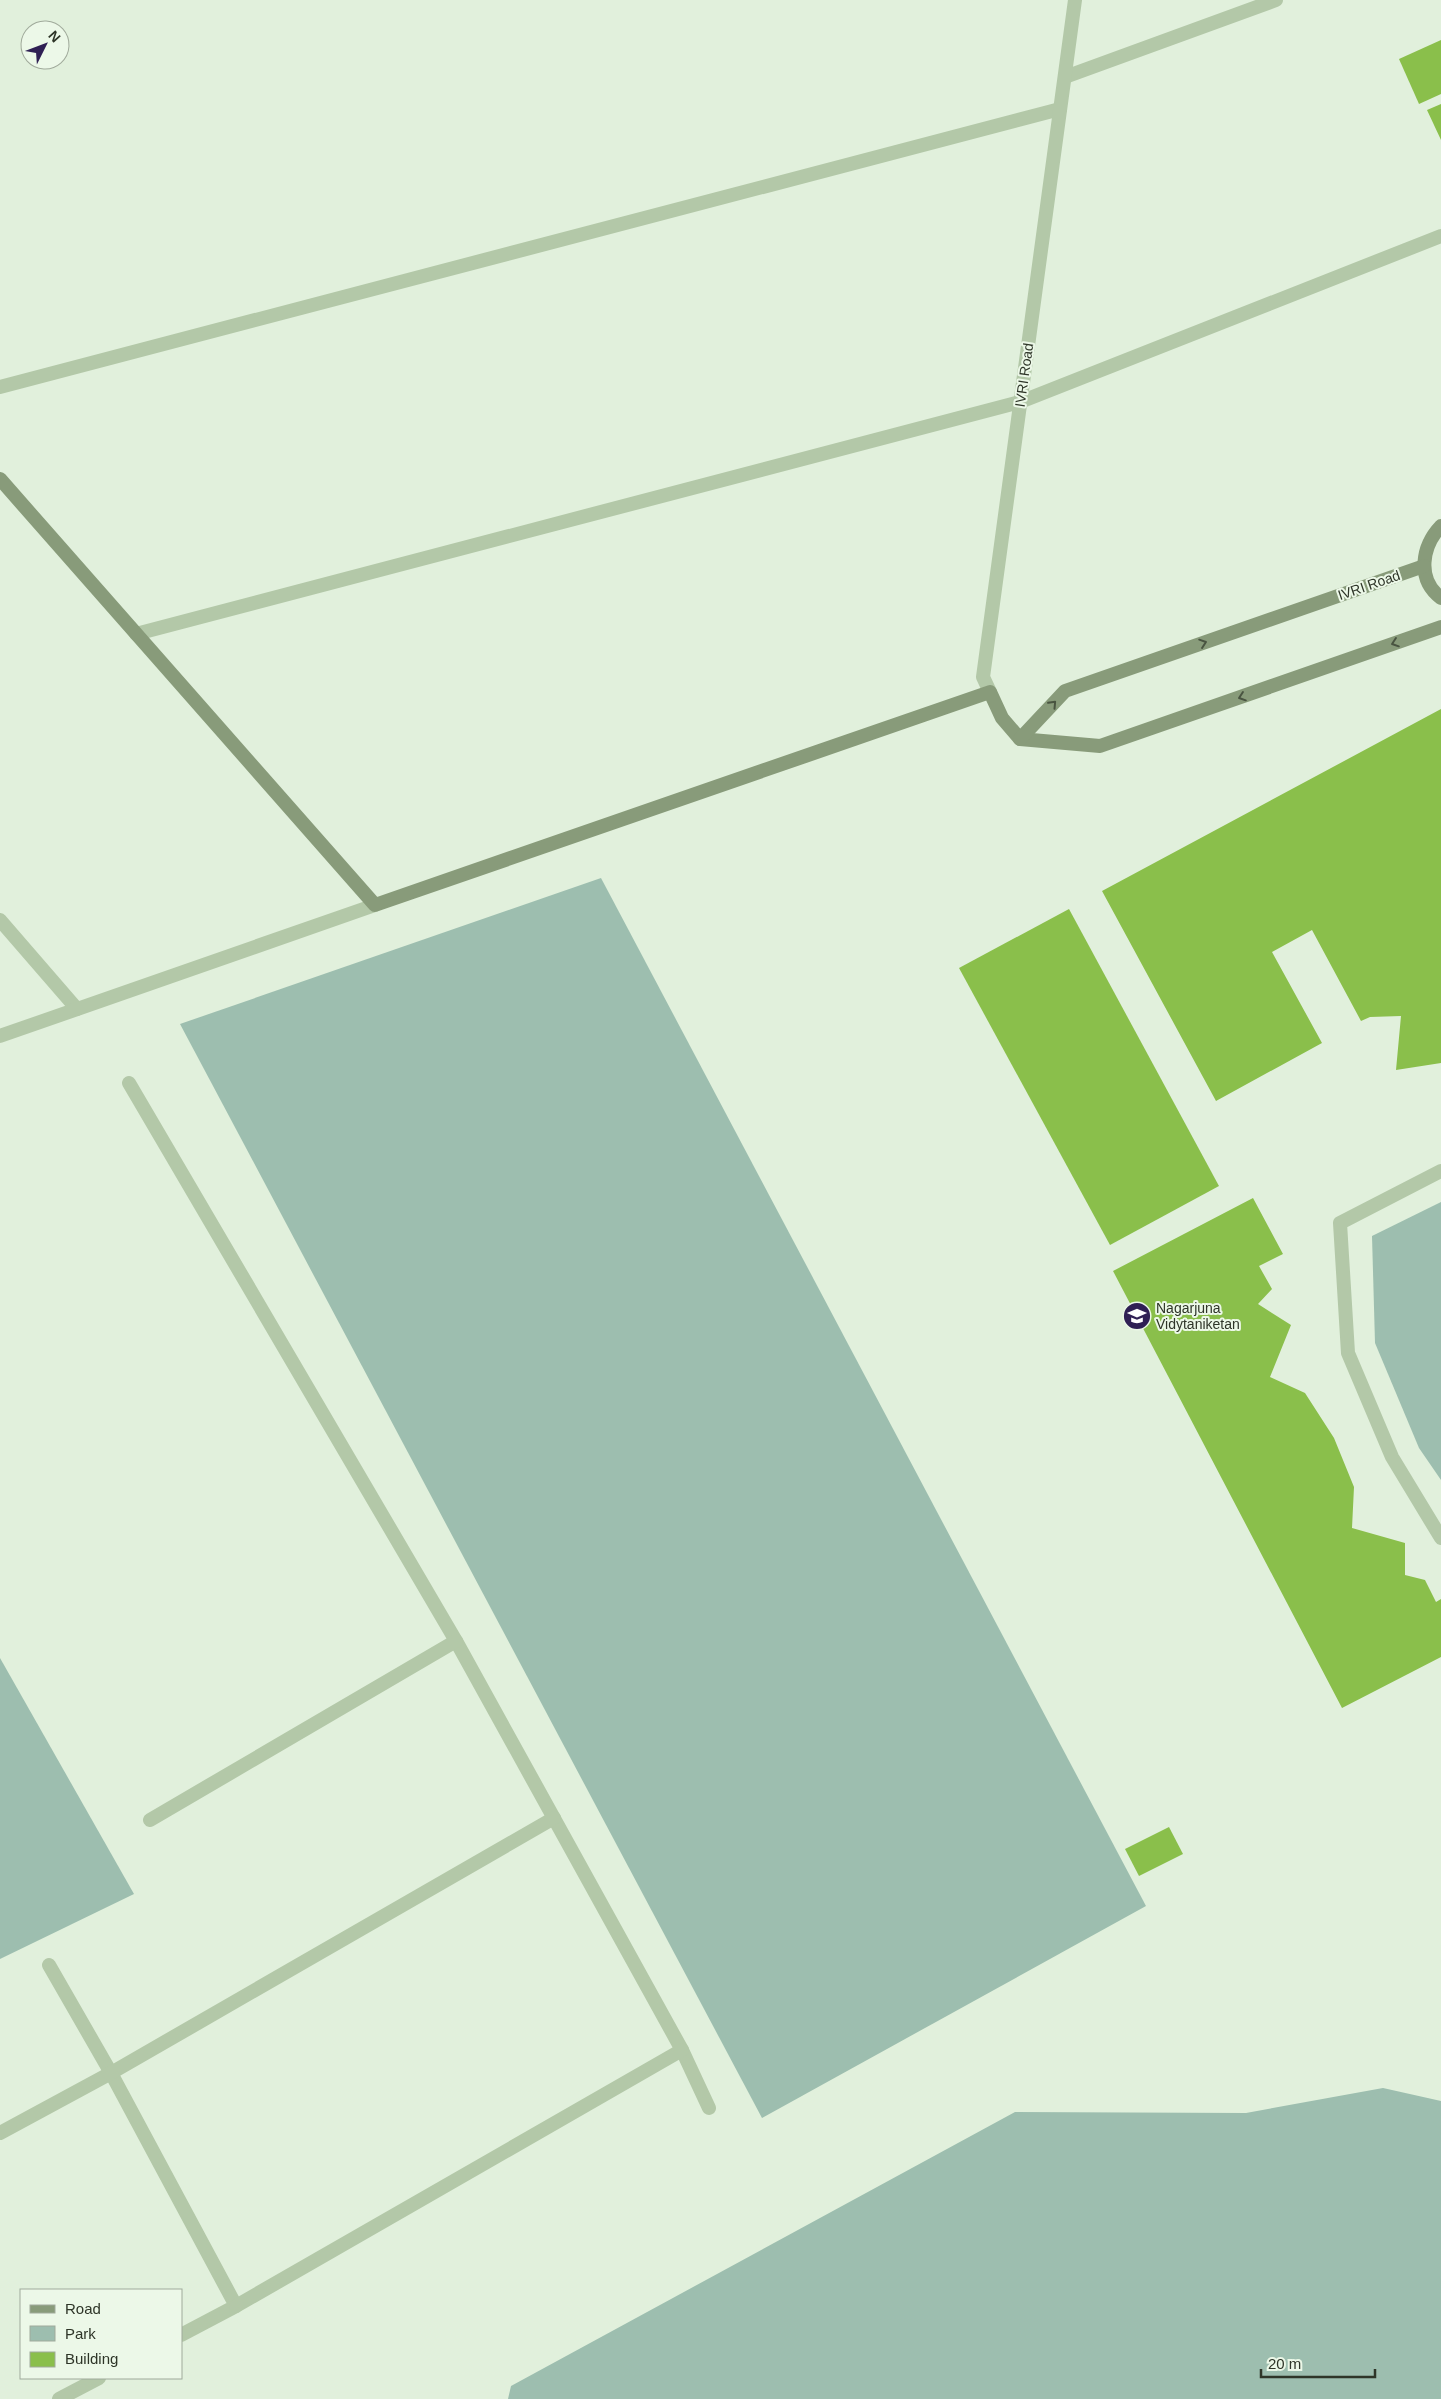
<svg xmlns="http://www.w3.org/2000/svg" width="1441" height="2399" viewBox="0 0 1441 2399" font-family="Helvetica,sans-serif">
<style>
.green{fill:#9dbeaf}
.building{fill:#8abf4b}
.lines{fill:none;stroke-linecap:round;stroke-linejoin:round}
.service{stroke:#b3c8a8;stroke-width:14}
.minor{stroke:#b3c8a8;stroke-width:14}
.tertiary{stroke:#b3c8a8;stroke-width:14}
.secondary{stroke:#889b7a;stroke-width:14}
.oneway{stroke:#495441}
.labels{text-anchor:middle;stroke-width:4;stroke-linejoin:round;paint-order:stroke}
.street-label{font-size:14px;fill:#2e3528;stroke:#ecf8e8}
.poi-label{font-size:14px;fill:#2e3528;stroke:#ecf8e8;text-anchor:start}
</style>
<rect width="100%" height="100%" fill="#e1f0dc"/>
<g class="green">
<polygon points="601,878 1146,1906 762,2118 180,1024"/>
<polygon points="1441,1202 1441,1480 1419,1448 1375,1343 1372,1236"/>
<polygon points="0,1658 134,1894 0,1959"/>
<polygon points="1383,2088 1441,2101 1441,2399 508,2399 511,2386 1015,2112 1246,2113"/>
</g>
<g class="building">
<polygon points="1441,40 1441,94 1419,104 1399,59"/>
<polygon points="1441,104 1441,140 1427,110"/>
<polygon points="1441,709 1441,1063 1396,1070 1401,1016 1370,1017 1361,1021 1312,930 1272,952 1322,1043 1216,1101 1102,891"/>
<polygon points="1069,909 1219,1186 1110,1245 959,968"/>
<polygon points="1253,1198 1283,1254 1259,1266 1272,1289 1258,1304 1291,1325 1270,1377 1305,1393 1334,1438 1354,1487 1352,1528 1405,1543 1405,1575 1425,1580 1436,1602 1441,1599 1441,1657 1342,1708 1113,1271"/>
<polygon points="1169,1827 1183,1854 1139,1876 1125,1849"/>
</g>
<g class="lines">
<polyline class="service" points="1441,1171 1340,1223 1348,1353 1392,1457 1441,1538"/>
<g class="minor">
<polyline points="1065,77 1276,0"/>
<polyline points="0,387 1060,109"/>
<polyline points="136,634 1020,402 1441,236"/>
<polyline points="0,920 77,1009"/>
<polyline points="0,1036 375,905"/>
<polyline points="129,1083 456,1641 682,2050 709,2108"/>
<polyline points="150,1820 456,1641"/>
<polyline points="49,1965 111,2073 236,2306 181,2335"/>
<polyline points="0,2133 111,2073 554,1818"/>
<polyline points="236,2306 682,2050"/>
<polyline points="59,2399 99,2378"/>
</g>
<polyline class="tertiary" points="990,692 983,677 1075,0"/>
<g class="secondary">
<polyline points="0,479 375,905 990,692 1002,718 1020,739 1100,746 1441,627"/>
<path d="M1441,526C1422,546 1416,579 1441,598"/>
<polyline points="1020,739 1065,691 1424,566"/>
</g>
</g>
<defs><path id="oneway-chevron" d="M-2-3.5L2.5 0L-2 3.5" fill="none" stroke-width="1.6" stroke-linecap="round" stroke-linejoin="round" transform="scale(1.25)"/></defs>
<g class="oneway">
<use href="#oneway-chevron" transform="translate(1203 643) rotate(-19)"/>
<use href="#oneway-chevron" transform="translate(1395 643) rotate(161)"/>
<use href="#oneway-chevron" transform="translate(1242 697) rotate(161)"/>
<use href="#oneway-chevron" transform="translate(1053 704) rotate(-47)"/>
</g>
<defs>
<symbol id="school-disc" viewBox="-11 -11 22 22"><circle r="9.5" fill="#2f2054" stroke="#ecf8e8"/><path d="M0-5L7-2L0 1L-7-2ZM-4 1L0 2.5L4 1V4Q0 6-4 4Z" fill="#fff"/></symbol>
</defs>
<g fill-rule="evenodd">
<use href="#school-disc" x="1121" y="1300" width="32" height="32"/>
</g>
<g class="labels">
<g class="street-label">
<text transform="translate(1024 375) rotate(-82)" y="5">IVRI Road</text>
<text transform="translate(1369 585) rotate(-19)" y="5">IVRI Road</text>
</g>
<g class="poi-label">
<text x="1156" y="1313">Nagarjuna<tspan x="1156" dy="16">Vidytaniketan</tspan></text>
</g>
</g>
<rect x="20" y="2289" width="162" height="90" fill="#ecf8e8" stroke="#a0aa9b"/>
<rect x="30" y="2305" width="25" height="8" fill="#889b7a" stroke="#a0aa9b"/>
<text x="65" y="2314" font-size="15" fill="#2e3528">Road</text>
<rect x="30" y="2326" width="25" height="15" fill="#9dbeaf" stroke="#a0aa9b"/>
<text x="65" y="2339" font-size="15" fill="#2e3528">Park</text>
<rect x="30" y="2352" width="25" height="15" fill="#8abf4b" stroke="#a0aa9b"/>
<text x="65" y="2364" font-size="15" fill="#2e3528">Building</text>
<g transform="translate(45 45) rotate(48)"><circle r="24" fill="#ecf8e8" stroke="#a0aa9b"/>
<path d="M0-4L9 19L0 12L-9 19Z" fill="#2f2054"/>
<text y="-8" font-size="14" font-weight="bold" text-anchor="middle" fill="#2e3528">N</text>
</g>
<path d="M1261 2369v8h114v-8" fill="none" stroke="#2e3528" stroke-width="2.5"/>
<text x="1268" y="2369" font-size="15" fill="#2e3528" stroke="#ecf8e8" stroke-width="4" paint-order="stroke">20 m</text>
</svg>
